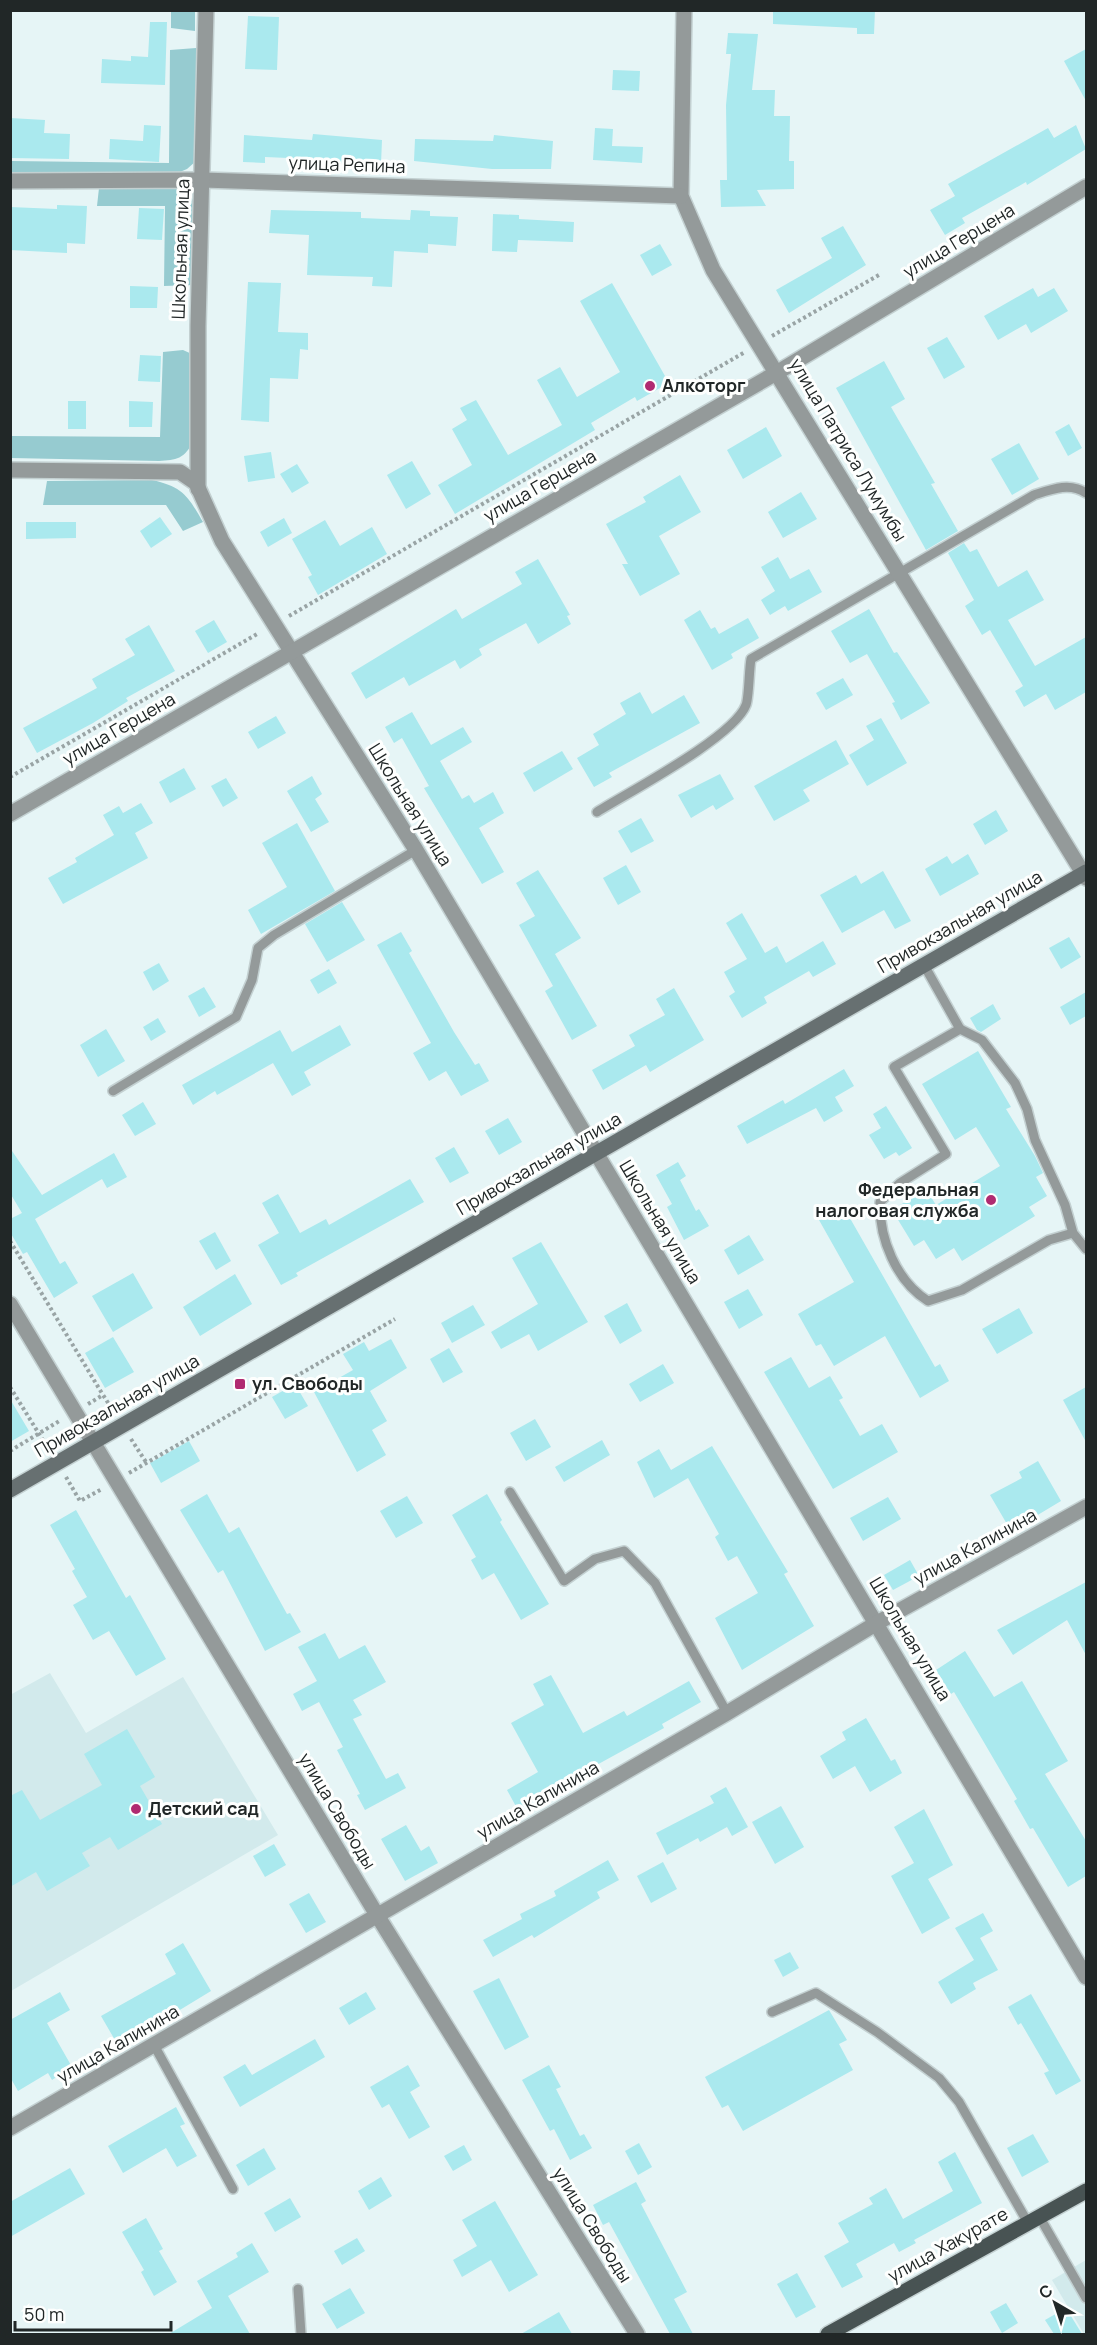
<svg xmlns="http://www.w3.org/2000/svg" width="1097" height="2345" viewBox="0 0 1097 2345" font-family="Manrope,sans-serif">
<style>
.built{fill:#d2eaec}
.green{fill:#96cbd0}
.building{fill:#aae9ee}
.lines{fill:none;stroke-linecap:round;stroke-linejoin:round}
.lane-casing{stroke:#c3d0d1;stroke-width:12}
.street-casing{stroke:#c3d0d1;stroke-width:18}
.secondary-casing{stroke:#c3d0d1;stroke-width:18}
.primary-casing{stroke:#c3d0d1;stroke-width:18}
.path{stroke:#99a4a5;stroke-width:4;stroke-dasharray:3 3;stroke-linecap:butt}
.lane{stroke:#949a9a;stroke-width:9}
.street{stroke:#949a9a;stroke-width:15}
.secondary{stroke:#677071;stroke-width:15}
.primary{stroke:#485353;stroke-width:15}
.poi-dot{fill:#b02b71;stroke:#fefffe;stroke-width:2}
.labels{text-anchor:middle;stroke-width:6;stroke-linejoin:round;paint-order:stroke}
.street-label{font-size:18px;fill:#212727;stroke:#fefffe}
.poi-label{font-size:18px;font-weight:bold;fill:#212727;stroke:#fefffe;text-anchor:start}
</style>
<rect width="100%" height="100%" fill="#e6f5f6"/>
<g class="built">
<polygon points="50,1673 86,1733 183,1677 278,1835 11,1991 10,1695"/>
<polygon points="1086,2260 1086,2334 1084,2334 1052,2280"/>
</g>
<g class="green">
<polygon points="171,11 195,11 195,31 171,28"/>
<polygon points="196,48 196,161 187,169 175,174 11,172 11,161 169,163 170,50"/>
<polygon points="163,187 185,190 193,200 193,285 164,286 165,206 97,206 99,188"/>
<path d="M183,350L194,355L193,441C185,459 176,460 159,461L11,458V436L160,437L163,352Z"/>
<path d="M152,480C183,487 188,496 203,522L183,531L166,505H43L47,481Z"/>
</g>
<g class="building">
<polygon points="773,10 875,10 874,34 857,34 857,28 773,24"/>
<polygon points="248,16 279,17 277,70 245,69"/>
<polygon points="150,22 167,22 165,85 101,83 102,59 131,61 131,56 148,57"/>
<polygon points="728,33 758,34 752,90 775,90 774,116 790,116 789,161 794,161 794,189 757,190 766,206 721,207 720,180 727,180 726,105 731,54 726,54"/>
<polygon points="1086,49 1086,101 1064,61"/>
<polygon points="613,70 640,71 639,91 612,90"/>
<polygon points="10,118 45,120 44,133 70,134 69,159 10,158"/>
<polygon points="144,125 161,126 159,162 109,159 110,139 143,141"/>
<polygon points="1076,125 1086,149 1027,185 1026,182 962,218 965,223 945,235 930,210 955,196 948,184 1048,128 1054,138"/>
<polygon points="595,128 613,129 612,146 643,147 642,163 593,160"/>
<polygon points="313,134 382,140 381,164 311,163 312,159 265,157 265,163 243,162 244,135 312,140"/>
<polygon points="494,135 553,141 551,169 492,169 414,161 415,139 493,141"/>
<polygon points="57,205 87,206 85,244 67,243 67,253 10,250 10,207 57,209"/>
<polygon points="139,208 164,209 162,240 137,239"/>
<polygon points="271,210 361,212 361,218 410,220 411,210 430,211 430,216 458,217 456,246 428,244 428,253 394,251 392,287 372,286 373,277 307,275 309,235 269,233"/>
<polygon points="493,214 519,215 519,219 574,222 573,242 518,240 517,252 492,251"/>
<polygon points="843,226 866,265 789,313 776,290 832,258 821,238"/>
<polygon points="660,244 672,265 652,276 640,255"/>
<polygon points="248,282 281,283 278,332 308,333 308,350 300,349 298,379 270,378 269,422 241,420"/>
<polygon points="612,283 669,383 637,401 635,397 591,423 595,430 455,514 438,485 472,465 452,429 467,420 460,408 476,400 508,455 562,425 537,380 560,367 577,397 620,372 580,301"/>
<polygon points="130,286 158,287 157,308 130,308"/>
<polygon points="1033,288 1038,297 1054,288 1068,311 1031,333 1026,324 998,340 984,316"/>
<polygon points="947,337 965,367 944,379 927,348"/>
<polygon points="140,355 161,356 160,382 138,381"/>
<polygon points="884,361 905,399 891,407 935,483 931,484 958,531 926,550 836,388"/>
<rect x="68" y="401" width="18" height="28"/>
<polygon points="129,401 153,402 152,427 129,427"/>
<polygon points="1069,424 1082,448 1068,456 1055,432"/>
<polygon points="766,427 782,456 743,479 727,450"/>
<polygon points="1019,443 1039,479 1012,495 991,459"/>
<polygon points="271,452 275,478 248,482 244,456"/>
<polygon points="412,461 431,494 406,509 387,475"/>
<polygon points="297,464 309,483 292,493 280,474"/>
<polygon points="680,475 701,512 659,536 680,574 640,596 622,564 628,564 606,524 646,502 643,497"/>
<polygon points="801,492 817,519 783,538 768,512"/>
<polygon points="160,517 172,534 151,548 140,531"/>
<polygon points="284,518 292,533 268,547 260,532"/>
<polygon points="325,520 340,546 372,527 387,554 318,595 308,577 312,575 292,539"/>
<polygon points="26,522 76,522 76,538 26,539"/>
<polygon points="964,543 970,552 977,549 998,587 1027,570 1044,600 1008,620 1035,666 1086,637 1086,692 1055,710 1046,694 1024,707 1015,691 1023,686 990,630 982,635 965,606 974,600 948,553"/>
<polygon points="778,557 790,579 809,569 822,592 788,611 785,606 770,615 761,600 775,591 761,567"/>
<polygon points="538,559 570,615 567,616 571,624 538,644 526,623 479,649 482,655 460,669 455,660 409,686 404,677 366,699 351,673 456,609 462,619 522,584 515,572"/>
<polygon points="869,609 894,653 897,652 930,703 901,720 892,703 895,702 867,654 850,663 831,631"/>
<polygon points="700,610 711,629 715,627 719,634 748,618 759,638 731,654 733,658 712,670 684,620"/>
<polygon points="214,620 227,642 208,653 195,631"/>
<polygon points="149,625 175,671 126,698 128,701 93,723 37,753 23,728 97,688 92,679 135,655 125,639"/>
<polygon points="843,678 853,695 826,710 816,693"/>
<polygon points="640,692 652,714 684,695 700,723 609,773 612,777 594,787 577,758 599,745 593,734 626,714 620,703"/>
<polygon points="412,712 431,745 463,727 472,742 440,761 462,799 469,795 474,803 493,792 504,813 479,828 504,872 482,884 424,788 429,786 402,738 394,743 385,727"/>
<polygon points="276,716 286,733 258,749 248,732"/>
<polygon points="881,718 907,763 867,786 849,755 874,740 866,726"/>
<polygon points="836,740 849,764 803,790 810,801 774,821 754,786"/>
<polygon points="562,751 573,769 534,792 523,773"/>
<polygon points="184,768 196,789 170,803 159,782"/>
<polygon points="720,774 734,799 716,810 713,805 691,818 678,795"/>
<polygon points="312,776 322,794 315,799 329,822 311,832 287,791"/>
<polygon points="226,778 238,798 223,807 211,786"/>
<polygon points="141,803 153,823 135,833 148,858 63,904 48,878 77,862 75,858 114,835 103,815 119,806 123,813"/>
<polygon points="996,810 1008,831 985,845 973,824"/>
<polygon points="641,818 654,841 631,853 618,831"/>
<polygon points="297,823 335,891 261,934 248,910 287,887 262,843"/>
<polygon points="968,854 979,874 940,896 925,869 947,856 952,864"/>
<polygon points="626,865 641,892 618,905 603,878"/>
<polygon points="538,870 581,938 555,954 597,1026 572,1040 545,991 553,986 519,925 535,916 516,883"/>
<polygon points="883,871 911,921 895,929 884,910 842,933 820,895 856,875 861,884"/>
<polygon points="342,902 365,940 327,962 305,924"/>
<polygon points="742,913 765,953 777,946 786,963 823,941 836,964 813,977 809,971 764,997 767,1003 742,1018 729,996 735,992 724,972 747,959 726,923"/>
<polygon points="401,932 412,951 409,953 454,1032 475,1065 479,1063 489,1081 461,1096 446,1071 429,1081 413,1053 431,1043 377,945"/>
<polygon points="1069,937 1081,957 1061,969 1049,948"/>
<polygon points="159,963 169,981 153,991 143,972"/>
<polygon points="329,969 337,983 318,994 310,980"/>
<polygon points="204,987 216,1007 199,1017 188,996"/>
<polygon points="674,988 704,1040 650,1072 646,1065 603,1090 592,1070 635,1046 629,1035 665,1015 656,999"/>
<polygon points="1086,992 1086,1016 1070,1025 1060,1007"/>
<polygon points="993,1004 1001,1019 981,1032 977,1030 970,1018"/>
<polygon points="158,1018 166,1032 151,1041 143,1027"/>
<polygon points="340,1025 351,1045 304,1072 311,1085 292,1096 273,1063 217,1095 215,1091 193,1105 182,1085 280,1030 292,1052"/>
<polygon points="106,1029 125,1061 98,1077 80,1045"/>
<polygon points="978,1051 1011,1107 1006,1109 1035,1156 1043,1173 1036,1177 1047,1196 1029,1207 1035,1216 962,1261 954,1248 936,1259 924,1240 914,1246 892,1210 926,1189 936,1205 1000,1166 976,1127 955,1140 922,1084"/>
<polygon points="844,1069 854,1086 835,1097 843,1111 824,1122 816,1108 747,1144 737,1126 783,1100 785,1104"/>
<polygon points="143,1102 156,1124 135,1136 122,1115"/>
<polygon points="886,1106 912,1148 899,1156 896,1152 884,1159 869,1135 881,1128 873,1114"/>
<polygon points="508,1118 522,1142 499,1155 485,1131"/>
<polygon points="454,1147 469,1173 450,1183 435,1158"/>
<polygon points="10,1148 42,1195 114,1153 127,1177 107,1188 102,1179 35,1219 60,1264 65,1261 78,1283 54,1298 27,1252 23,1254 10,1232 10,1219 22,1213 10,1193"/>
<polygon points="678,1162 686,1176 680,1180 696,1211 699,1209 709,1226 684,1240 667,1207 672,1204 656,1175"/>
<polygon points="410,1179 424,1202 296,1273 298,1276 281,1285 258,1245 279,1233 262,1203 278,1194 300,1233 326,1219 329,1225"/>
<polygon points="843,1206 935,1367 940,1364 949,1381 920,1398 885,1336 834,1366 821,1344 816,1346 798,1314 854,1282 819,1220"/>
<polygon points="215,1232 231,1261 216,1270 199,1241"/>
<polygon points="749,1235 764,1260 738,1275 724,1250"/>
<polygon points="541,1242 588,1322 538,1351 529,1334 501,1349 491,1332 538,1304 512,1258"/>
<polygon points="133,1273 153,1308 113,1332 92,1296"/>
<polygon points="235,1274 252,1304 200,1336 183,1307"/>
<polygon points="748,1289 763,1315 739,1329 724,1302"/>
<polygon points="627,1303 642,1331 620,1344 604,1316"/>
<polygon points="473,1305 485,1325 452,1343 441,1323"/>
<polygon points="1019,1308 1033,1333 997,1354 982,1329"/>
<polygon points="113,1337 134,1372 105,1388 85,1353"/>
<polygon points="391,1339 407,1368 370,1391 387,1421 372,1430 386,1455 357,1472 314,1392 353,1370 343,1354 364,1342 369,1351"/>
<polygon points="449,1348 463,1372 443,1383 430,1359"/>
<polygon points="791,1357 809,1388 830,1376 843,1398 839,1400 860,1436 882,1424 898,1452 833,1489 764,1372"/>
<polygon points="663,1364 674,1383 640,1402 629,1384"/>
<polygon points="295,1384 308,1406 285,1419 272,1397"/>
<polygon points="1086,1387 1086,1442 1063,1400"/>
<polygon points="10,1399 29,1431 10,1442"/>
<polygon points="535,1419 551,1447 526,1461 510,1433"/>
<polygon points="602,1440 610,1455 564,1482 555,1467"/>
<polygon points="189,1441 200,1461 161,1483 150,1463"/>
<polygon points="712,1446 788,1572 784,1574 814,1626 742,1670 715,1618 758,1593 737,1556 728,1561 715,1537 719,1534 688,1478 654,1498 637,1462 659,1449 671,1470"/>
<polygon points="1038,1461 1061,1501 1011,1531 990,1495 1022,1478 1019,1472"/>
<polygon points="207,1494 229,1533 239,1527 287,1614 290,1613 301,1632 265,1651 223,1570 218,1573 180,1510"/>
<polygon points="487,1494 502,1520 500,1522 549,1604 521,1620 494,1573 482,1580 471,1560 476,1557 452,1515"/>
<polygon points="407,1496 423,1523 396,1538 380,1511"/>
<polygon points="888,1497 901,1519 863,1541 850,1518"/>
<polygon points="76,1510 126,1598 130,1595 166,1659 136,1676 109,1631 93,1640 73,1605 87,1597 72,1571 75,1569 50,1525"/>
<polygon points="910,1560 919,1576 893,1590 884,1575"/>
<polygon points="1086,1582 1086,1655 1067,1620 1013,1655 997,1630"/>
<polygon points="325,1633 339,1659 365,1645 386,1682 353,1700 362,1715 353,1719 386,1779 398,1773 406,1788 365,1810 357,1795 360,1794 337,1750 343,1747 319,1702 302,1711 293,1694 317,1681 298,1647"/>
<polygon points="965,1651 994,1697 1022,1681 1068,1761 1045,1774 1086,1841 1086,1876 1068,1887 1033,1828 1030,1829 1014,1801 1017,1799 982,1739 954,1692 951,1694 936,1670"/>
<polygon points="551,1675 583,1733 624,1711 627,1716 689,1681 701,1702 662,1724 664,1728 593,1767 595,1771 519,1812 507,1790 538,1772 511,1723 544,1705 533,1684"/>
<polygon points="866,1718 891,1761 895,1759 902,1773 870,1792 855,1766 833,1779 820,1756 846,1740 842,1732"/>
<polygon points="127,1729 155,1777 140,1786 162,1824 118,1850 110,1837 82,1853 90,1866 47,1891 36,1872 10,1887 10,1796 22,1790 40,1820 102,1785 84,1754"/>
<polygon points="726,1787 748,1827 732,1836 727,1827 700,1842 698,1838 667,1855 656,1833 714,1803 710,1796"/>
<polygon points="781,1806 804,1847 775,1864 752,1822"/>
<polygon points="924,1809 953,1865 928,1879 950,1918 922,1934 891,1876 914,1863 894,1827"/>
<polygon points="406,1825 421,1851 429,1846 438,1863 405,1881 381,1839"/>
<polygon points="274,1844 286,1865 265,1877 253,1856"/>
<polygon points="608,1860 619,1880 597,1892 600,1898 534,1938 532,1935 493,1957 483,1940 522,1919 520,1914 556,1896 554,1891"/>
<polygon points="663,1862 677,1889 651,1903 637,1876"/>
<polygon points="309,1893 326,1922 306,1933 289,1904"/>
<polygon points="983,1913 993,1931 980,1938 998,1970 973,1983 976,1989 951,2004 938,1982 974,1960 955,1928"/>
<polygon points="183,1943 211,1991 119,2047 101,2016 176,1974 165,1954"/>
<polygon points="790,1952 799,1968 783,1977 774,1960"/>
<polygon points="499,1978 529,2037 505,2050 473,1991"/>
<polygon points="60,1992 70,2010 47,2023 72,2067 52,2080 48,2073 18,2091 10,2077 10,2020"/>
<polygon points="366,1992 376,2009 349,2025 339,2008"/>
<polygon points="1031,1994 1081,2081 1056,2095 1044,2073 1049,2071 1021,2023 1018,2025 1008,2007"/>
<polygon points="829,2010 847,2040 839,2044 853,2070 743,2131 728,2105 722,2108 705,2077"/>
<polygon points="315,2039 325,2057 240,2107 223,2077 245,2064 252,2075"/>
<polygon points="408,2065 420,2086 410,2092 430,2127 409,2139 389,2104 382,2108 370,2087"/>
<polygon points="549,2065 561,2087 556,2089 580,2136 584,2134 592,2148 570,2160 554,2129 550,2131 522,2080"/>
<polygon points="176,2107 185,2124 180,2126 197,2156 177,2167 166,2148 123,2173 108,2146"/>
<polygon points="1033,2134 1049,2162 1022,2177 1007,2148"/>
<polygon points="639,2143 652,2167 638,2175 625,2151"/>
<polygon points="464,2145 472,2160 453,2171 444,2156"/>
<polygon points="264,2148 276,2169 248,2186 236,2165"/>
<polygon points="955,2152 982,2203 914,2240 916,2243 899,2252 894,2243 856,2264 863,2277 842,2288 824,2256 849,2242 838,2223 873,2204 869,2198 886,2188 903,2219 953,2191 938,2162"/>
<polygon points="70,2168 85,2194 10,2237 10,2202"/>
<polygon points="381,2177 392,2196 369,2210 358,2191"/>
<polygon points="636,2182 646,2201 641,2204 687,2292 674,2299 693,2334 670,2334 609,2222 603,2225 593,2205"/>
<polygon points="290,2198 301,2217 275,2232 264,2213"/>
<polygon points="495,2201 538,2275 509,2292 491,2260 462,2277 453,2260 477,2246 462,2220"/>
<polygon points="146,2218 163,2249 159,2251 177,2282 154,2296 141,2272 144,2270 122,2232"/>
<polygon points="357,2238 365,2251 342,2265 334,2251"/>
<polygon points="252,2243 269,2272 228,2296 250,2334 169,2334 212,2308 197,2281 238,2257 236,2253"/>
<polygon points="797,2273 816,2307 796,2318 777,2284"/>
<polygon points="350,2288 365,2313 337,2329 322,2304"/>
<polygon points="1006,2303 1018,2323 1002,2333 990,2312"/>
<polygon points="1066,2308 1082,2334 1054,2334 1045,2320"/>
<polygon points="559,2312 572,2334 521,2334"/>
</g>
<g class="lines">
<defs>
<g id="lane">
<path d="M597,812C629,792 734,737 746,705C749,698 749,669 751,659L1034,495C1052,489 1070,482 1086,493"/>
<polyline points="924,965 960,1029"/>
<polyline points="113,1091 236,1017 252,980 258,948 274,935 416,850"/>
<path d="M1073,1233L1049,1240L962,1290L928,1301C896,1281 879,1238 880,1202L900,1183L946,1154L894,1067L960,1029L982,1040L1015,1083L1027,1109L1035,1140L1065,1205L1073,1233L1086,1249"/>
<polyline points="510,1492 564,1581 595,1559 624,1551 655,1583 727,1713"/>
<polyline points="772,2012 816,1993 877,2032 939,2078 959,2102 1028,2223"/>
<polyline points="154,2045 233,2189"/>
<polyline points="1039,2216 1086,2298"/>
<polyline points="298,2289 301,2334"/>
</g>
<g id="street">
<polyline points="684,10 681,196 713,270 1086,878"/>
<polyline points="10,181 203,180 681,196"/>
<polyline points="10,470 180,472 196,483 222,541 416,850 1086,1977"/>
<polyline points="198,489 198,326 206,10"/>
<polyline points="10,814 778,372 1086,187"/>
<polyline points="10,1304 377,1915 637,2334"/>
<polyline points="10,2128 727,1713 877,1623 1086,1507"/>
</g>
<polyline id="secondary" points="10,1490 1086,872"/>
<polyline id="primary" points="828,2334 1086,2191"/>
</defs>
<use href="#lane" class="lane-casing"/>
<use href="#street" class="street-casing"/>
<use href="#secondary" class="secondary-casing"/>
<use href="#primary" class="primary-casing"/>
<g class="path">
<polyline points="772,336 879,275"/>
<polyline points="289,616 745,352"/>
<polyline points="10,777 259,633"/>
<polyline points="10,1241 103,1395"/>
<polyline points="10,1387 49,1450"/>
<polyline points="88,1404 103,1395 114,1412"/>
<polyline points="131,1439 146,1462"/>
<polyline points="10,1451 61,1420"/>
<polyline points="129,1473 395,1319"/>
<polyline points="66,1477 80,1501 102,1489"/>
</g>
<use href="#lane" class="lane"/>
<use href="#street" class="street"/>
<use href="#secondary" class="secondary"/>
<use href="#primary" class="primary"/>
</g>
<g class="poi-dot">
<circle cx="650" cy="386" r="6"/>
<circle cx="991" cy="1200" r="6"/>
<rect x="234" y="1378" width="12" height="12" rx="3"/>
<circle cx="136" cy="1809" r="6"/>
</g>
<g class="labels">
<g class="street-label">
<text transform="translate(347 165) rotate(2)" y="6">улица Репина</text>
<text transform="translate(959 241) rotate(-31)" y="6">улица Герцена</text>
<text transform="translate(181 249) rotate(-88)" y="6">Школьная улица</text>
<text transform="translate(848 450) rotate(59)" y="6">улица Патриса Лумумбы</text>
<text transform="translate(540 486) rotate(-30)" y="6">улица Герцена</text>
<text transform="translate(119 729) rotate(-30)" y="6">улица Герцена</text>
<text transform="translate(410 805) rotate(58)" y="6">Школьная улица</text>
<text transform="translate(960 922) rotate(-30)" y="6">Привокзальная улица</text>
<text transform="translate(539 1164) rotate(-30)" y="6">Привокзальная улица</text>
<text transform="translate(660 1222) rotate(59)" y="6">Школьная улица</text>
<text transform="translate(117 1406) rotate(-30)" y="6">Привокзальная улица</text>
<text transform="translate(975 1547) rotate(-29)" y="6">улица Калинина</text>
<text transform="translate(910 1639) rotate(59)" y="6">Школьная улица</text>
<text transform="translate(538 1800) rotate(-30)" y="6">улица Калинина</text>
<text transform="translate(337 1811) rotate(59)" y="6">улица Свободы</text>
<text transform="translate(118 2044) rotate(-30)" y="6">улица Калинина</text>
<text transform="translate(592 2225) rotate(58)" y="6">улица Свободы</text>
<text transform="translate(948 2245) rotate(-29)" y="6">улица Хакурате</text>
</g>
<g class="poi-label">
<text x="662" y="392">Алкоторг</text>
<text x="979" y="1196" text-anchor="end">Федеральная<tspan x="979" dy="21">налоговая служба</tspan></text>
<text x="252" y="1390">ул. Свободы</text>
<text x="148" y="1815">Детский сад</text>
</g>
</g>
<rect width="1097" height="2345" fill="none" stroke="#212727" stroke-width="24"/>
<g transform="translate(1055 2303) rotate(321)" stroke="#fefffe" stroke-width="4.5" paint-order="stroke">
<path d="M0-4.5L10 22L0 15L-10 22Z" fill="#212727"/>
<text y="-9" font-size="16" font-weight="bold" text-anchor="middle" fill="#212727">С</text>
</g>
<path d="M15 2321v9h156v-9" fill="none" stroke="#212727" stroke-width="3"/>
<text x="24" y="2321" font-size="18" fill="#212727" stroke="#fefffe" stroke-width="4.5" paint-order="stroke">50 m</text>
</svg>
